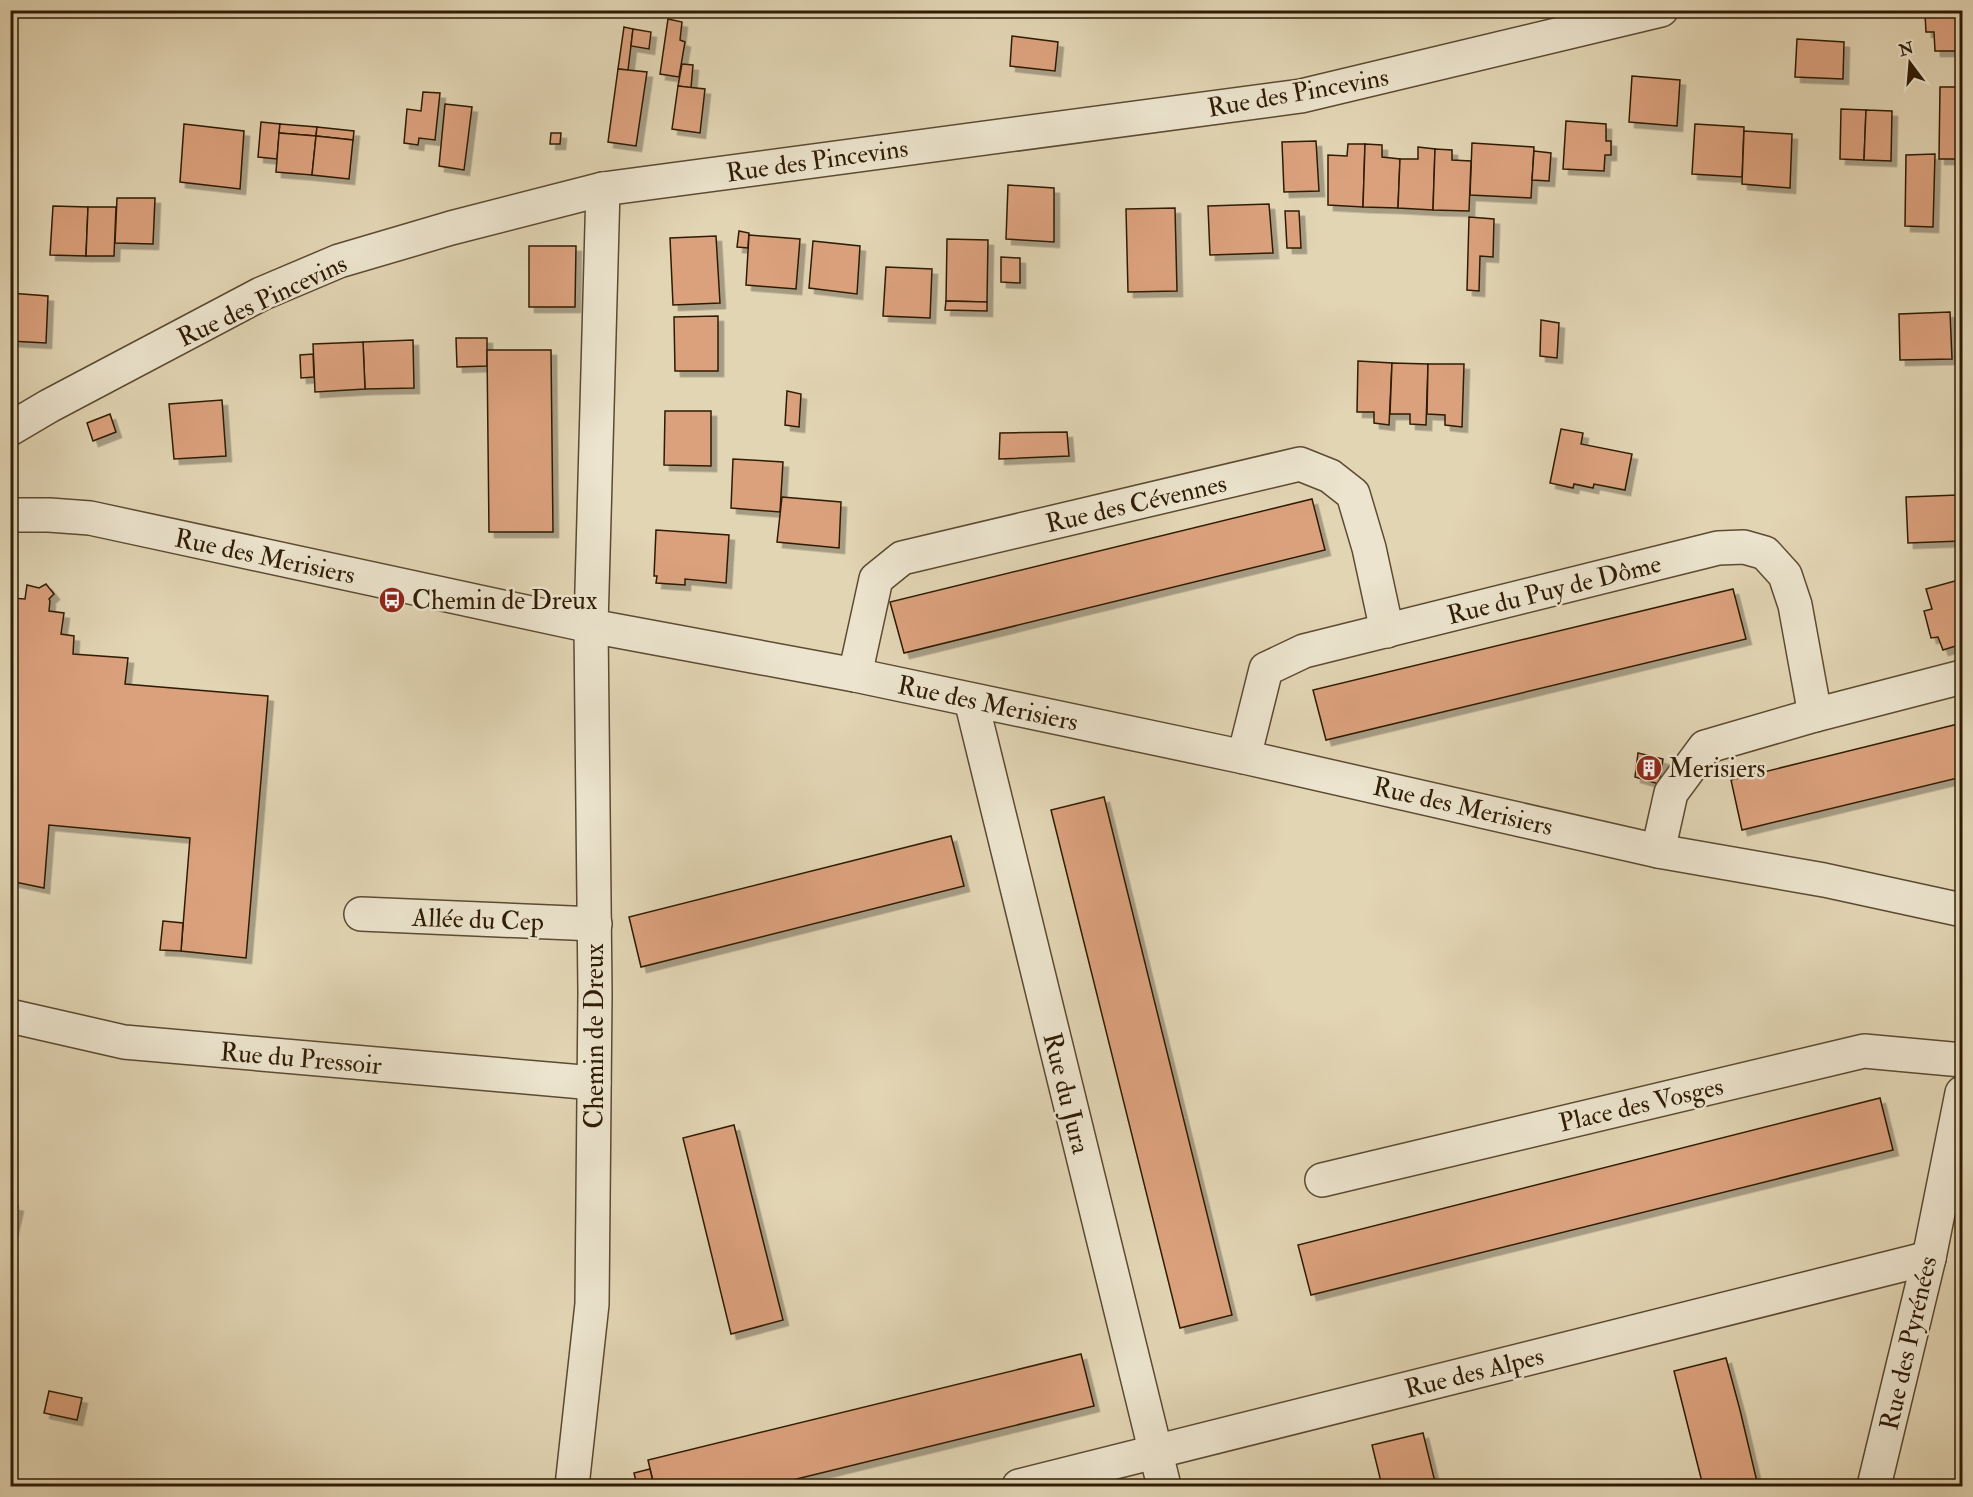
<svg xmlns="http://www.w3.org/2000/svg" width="1973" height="1497" viewBox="0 0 1973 1497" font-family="'IM FELL Double Pica',serif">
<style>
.building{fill:#dba17d;stroke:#2f1c05;stroke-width:1.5;filter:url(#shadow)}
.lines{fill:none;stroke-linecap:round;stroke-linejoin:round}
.street-casing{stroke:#5c4a31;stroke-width:36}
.street{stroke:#ece4ce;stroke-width:33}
.labels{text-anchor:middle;stroke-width:5;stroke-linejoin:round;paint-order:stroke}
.street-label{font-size:26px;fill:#2f1c05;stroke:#ece4ce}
.poi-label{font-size:26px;fill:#2f1c05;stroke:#ece4ce;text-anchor:start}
</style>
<defs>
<filter id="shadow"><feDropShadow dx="5.5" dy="5.5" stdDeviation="0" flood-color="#0004"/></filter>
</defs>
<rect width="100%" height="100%" fill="#e2d5b4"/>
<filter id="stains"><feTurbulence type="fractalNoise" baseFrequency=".00333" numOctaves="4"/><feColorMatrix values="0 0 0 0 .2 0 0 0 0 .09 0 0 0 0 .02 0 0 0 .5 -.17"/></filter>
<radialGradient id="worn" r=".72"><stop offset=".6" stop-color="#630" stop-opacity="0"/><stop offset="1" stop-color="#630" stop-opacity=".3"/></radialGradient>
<g class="building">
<polygon points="1935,10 1957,10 1957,51 1935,51 1934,32 1926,32 1925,14 1935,14"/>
<rect x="1957" y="10" width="5" height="41"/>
<polygon points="668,19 682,22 680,40 685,42 679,77 660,74"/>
<polygon points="624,27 633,29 628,70 618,69"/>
<polygon points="633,29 651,32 649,49 631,46"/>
<polygon points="1012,36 1058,42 1055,71 1010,66"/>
<polygon points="1797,39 1844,42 1843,79 1795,77"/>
<polygon points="682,64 693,65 691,88 678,86"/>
<polygon points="618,69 647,72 636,146 608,142"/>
<polygon points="1632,76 1680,80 1677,126 1629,122"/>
<polygon points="678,86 705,89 700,133 672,129"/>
<polygon points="1940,87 1957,87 1957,159 1939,159"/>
<polygon points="1957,87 1962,88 1962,131 1957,130"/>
<polygon points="423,92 440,93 435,140 419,138 418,145 404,143 407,109 421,111"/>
<polygon points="445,104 472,107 464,170 439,166"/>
<polygon points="1841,109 1866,110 1864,160 1840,159"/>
<polygon points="1866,110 1892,111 1891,161 1864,160"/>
<polygon points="1566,121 1606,124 1606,141 1611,141 1611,155 1605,155 1604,171 1563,169"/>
<polygon points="261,122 280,124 277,159 258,157"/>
<polygon points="184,124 244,131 240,189 180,182"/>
<polygon points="280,124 317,127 316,136 279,133"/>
<polygon points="1695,124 1744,127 1742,177 1692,174"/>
<polygon points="317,127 354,131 353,140 316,136"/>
<polygon points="1744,131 1792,134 1790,188 1742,184"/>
<polygon points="279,133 316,136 312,175 276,172"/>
<polygon points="551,133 561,133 560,144 550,144"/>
<polygon points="316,136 353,140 349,179 312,175"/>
<polygon points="1316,141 1319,191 1284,192 1282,142"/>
<polygon points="1472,143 1534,147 1531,198 1470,195"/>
<polygon points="1348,144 1365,144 1363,207 1328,205 1328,155 1347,156"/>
<polygon points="1365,144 1382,145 1382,157 1400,159 1398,208 1363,207"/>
<polygon points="1418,147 1435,149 1433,210 1398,208 1400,159 1418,159"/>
<polygon points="1435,149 1452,150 1452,160 1471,161 1469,211 1433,210"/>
<polygon points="1534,151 1551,153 1549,181 1532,180"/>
<polygon points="1935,154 1933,227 1905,226 1906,155"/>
<polygon points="1008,185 1054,188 1054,242 1006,239"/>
<polygon points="117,198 155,198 153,244 115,243"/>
<polygon points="1269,204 1273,253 1210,255 1208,206"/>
<polygon points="53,206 88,207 86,256 50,255"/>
<polygon points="88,207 116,207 114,256 86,256"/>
<polygon points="1175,208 1177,291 1128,292 1126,209"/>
<polygon points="1285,211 1299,211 1301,248 1287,248"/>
<polygon points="1469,217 1494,219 1493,257 1480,256 1479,291 1467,290"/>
<polygon points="739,231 749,233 748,248 737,247"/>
<polygon points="749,235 800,239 796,289 746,285"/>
<polygon points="716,236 720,303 673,305 670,238"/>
<polygon points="947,239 988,240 987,302 946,301"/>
<polygon points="813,241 860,246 857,294 809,288"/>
<polygon points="529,246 576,246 575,307 529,307"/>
<polygon points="1001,257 1020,258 1020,283 1001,282"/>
<polygon points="886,267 932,269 930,318 883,316"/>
<polygon points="10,293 48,296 46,343 10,341"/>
<polygon points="946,301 987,302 987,311 945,310"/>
<polygon points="1950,312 1952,359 1900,360 1899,314"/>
<polygon points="718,316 718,371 675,371 674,317"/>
<polygon points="1541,320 1559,323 1557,358 1540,356"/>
<polygon points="456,338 487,338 487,366 457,367"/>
<polygon points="413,340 414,388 365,389 363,342"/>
<polygon points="363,342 365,389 315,392 313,344"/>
<polygon points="487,350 551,350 553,532 489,532"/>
<polygon points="313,354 314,377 301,378 300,355"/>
<polygon points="1358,361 1392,363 1389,425 1374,423 1374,412 1357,412"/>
<polygon points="1392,363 1428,364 1426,425 1410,424 1410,414 1390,414"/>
<polygon points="1428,364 1464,364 1462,427 1445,425 1445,415 1427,414"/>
<polygon points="787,391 801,394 799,427 785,425"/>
<polygon points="222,400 226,456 174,459 169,404"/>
<polygon points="665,411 711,411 711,466 664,465"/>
<polygon points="110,414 116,432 93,441 87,423"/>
<polygon points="1561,429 1583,433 1581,444 1632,454 1625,490 1594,484 1593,488 1574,484 1573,488 1550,483"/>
<polygon points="1067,432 1069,456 999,459 1000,433"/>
<polygon points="733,459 783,462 780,512 731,508"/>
<polygon points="1958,495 1961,541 1908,543 1906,497"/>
<polygon points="782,497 841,502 839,548 777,542"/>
<polygon points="1312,499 1325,550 904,653 890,602"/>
<polygon points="656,530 729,535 726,583 685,579 685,585 656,583 657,576 654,576"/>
<polygon points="1962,579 1962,644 1943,650 1938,637 1931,638 1924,611 1932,609 1926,589"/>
<polygon points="46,584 54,594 49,599 50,601 49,611 64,613 61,634 74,636 73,654 128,658 125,684 268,696 246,958 181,951 190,838 49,825 44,888 10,881 10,598 25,599 27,585 39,588"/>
<polygon points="1733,589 1746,639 1326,740 1313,690"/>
<polygon points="1962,723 1962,777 1742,830 1731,780"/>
<polygon points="1638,753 1663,759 1659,784 1635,777"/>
<polygon points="1104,797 1232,1315 1180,1328 1051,810"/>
<polygon points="951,836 964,886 641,967 629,917"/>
<polygon points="163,921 183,923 181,951 160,950"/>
<polygon points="1880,1098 1893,1150 1311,1295 1298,1245"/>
<polygon points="734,1125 783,1320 731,1334 683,1138"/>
<polygon points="10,1204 18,1206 10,1240"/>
<polygon points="1081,1354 1094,1406 768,1486 654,1486 648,1460"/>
<polygon points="1726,1358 1740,1410 1758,1486 1703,1486 1674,1371"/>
<polygon points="49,1391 82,1398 77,1420 44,1413"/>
<polygon points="1423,1433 1436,1486 1382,1486 1372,1445"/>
<polygon points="650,1469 654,1486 637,1486 634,1473"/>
</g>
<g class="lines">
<defs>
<g id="street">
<polyline points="10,429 49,406 261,294 339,261 451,228 603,189 1301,96 1661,10"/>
<polyline points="10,515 49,515 90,518 591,626 855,675 1244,757 1658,851 1824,880 1962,910"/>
<polyline points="855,675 876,579 902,558 1300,464 1330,476 1353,494 1369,548 1387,631"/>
<polyline points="971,700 1164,1486"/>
<polyline points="1244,757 1266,669 1304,651 1718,548 1744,547 1765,553 1785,575 1795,605 1815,715"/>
<polyline points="1658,851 1671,793 1705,747 1815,715 1962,677"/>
<polyline points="361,914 595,924"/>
<polyline points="10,1016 124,1042 594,1083"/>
<polyline points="1322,1180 1864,1051 1962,1060"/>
<polyline points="572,1486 592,1304 595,993 591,626 603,189"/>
<polyline points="1019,1486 1929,1258"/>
<polyline points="1874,1486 1929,1258 1962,1093"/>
</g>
</defs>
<use href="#street" class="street-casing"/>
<use href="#street" class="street"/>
</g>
<defs>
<symbol id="bus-disc" viewBox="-11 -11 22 22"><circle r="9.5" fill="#8f2418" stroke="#ece4ce"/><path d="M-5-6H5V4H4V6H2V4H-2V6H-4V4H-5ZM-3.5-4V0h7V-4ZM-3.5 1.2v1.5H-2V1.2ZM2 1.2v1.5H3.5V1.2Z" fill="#fff"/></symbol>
<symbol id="building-disc" viewBox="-11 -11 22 22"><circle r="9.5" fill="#8f2418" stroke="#ece4ce"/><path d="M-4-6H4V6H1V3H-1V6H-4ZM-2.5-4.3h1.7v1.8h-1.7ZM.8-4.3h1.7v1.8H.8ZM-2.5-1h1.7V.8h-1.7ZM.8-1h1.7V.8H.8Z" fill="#fff"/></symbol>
</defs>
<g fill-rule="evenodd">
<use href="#bus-disc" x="377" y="585" width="30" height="30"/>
<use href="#building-disc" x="1634" y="753" width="30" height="30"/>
</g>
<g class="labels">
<g class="street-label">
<text transform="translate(1298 92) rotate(-10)" y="9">Rue des Pincevins</text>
<text transform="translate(817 160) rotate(-8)" y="9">Rue des Pincevins</text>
<text transform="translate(262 300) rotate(-25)" y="9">Rue des Pincevins</text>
<text transform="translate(1136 503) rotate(-13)" y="9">Rue des Cévennes</text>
<text transform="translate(265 556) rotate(12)" y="9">Rue des Merisiers</text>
<text transform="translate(1554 589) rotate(-14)" y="9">Rue du Puy de Dôme</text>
<text transform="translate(988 703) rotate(12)" y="9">Rue des Merisiers</text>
<text transform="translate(1463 806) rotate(13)" y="9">Rue des Merisiers</text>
<text transform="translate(478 919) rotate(2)" y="9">Allée du Cep</text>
<text transform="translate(594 1036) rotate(-90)" y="9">Chemin de Dreux</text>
<text transform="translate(301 1058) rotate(5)" y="9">Rue du Pressoir</text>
<text transform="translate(1067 1093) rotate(76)" y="9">Rue du Jura</text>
<text transform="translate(1641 1104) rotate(-13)" y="9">Place des Vosges</text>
<text transform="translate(1908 1343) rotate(-77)" y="9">Rue des Pyrénées</text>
<text transform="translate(1474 1372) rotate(-14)" y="9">Rue des Alpes</text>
</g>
<g class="poi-label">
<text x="412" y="609">Chemin de Dreux</text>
<text x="1668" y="777">Merisiers</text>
</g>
</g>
<rect width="1973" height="1497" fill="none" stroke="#e2d5b4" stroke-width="36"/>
<rect x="12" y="12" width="1949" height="1473" fill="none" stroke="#2f1c05" stroke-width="3"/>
<rect x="18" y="18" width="1937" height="1461" fill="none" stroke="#2f1c05" stroke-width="1.5"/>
<g transform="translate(1910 63) rotate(344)" stroke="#ece4ce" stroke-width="4.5" paint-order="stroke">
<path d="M0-4.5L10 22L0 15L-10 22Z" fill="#2f1c05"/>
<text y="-9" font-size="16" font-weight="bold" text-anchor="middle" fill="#2f1c05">N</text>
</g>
<rect width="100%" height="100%" filter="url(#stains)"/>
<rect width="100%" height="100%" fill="url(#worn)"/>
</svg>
